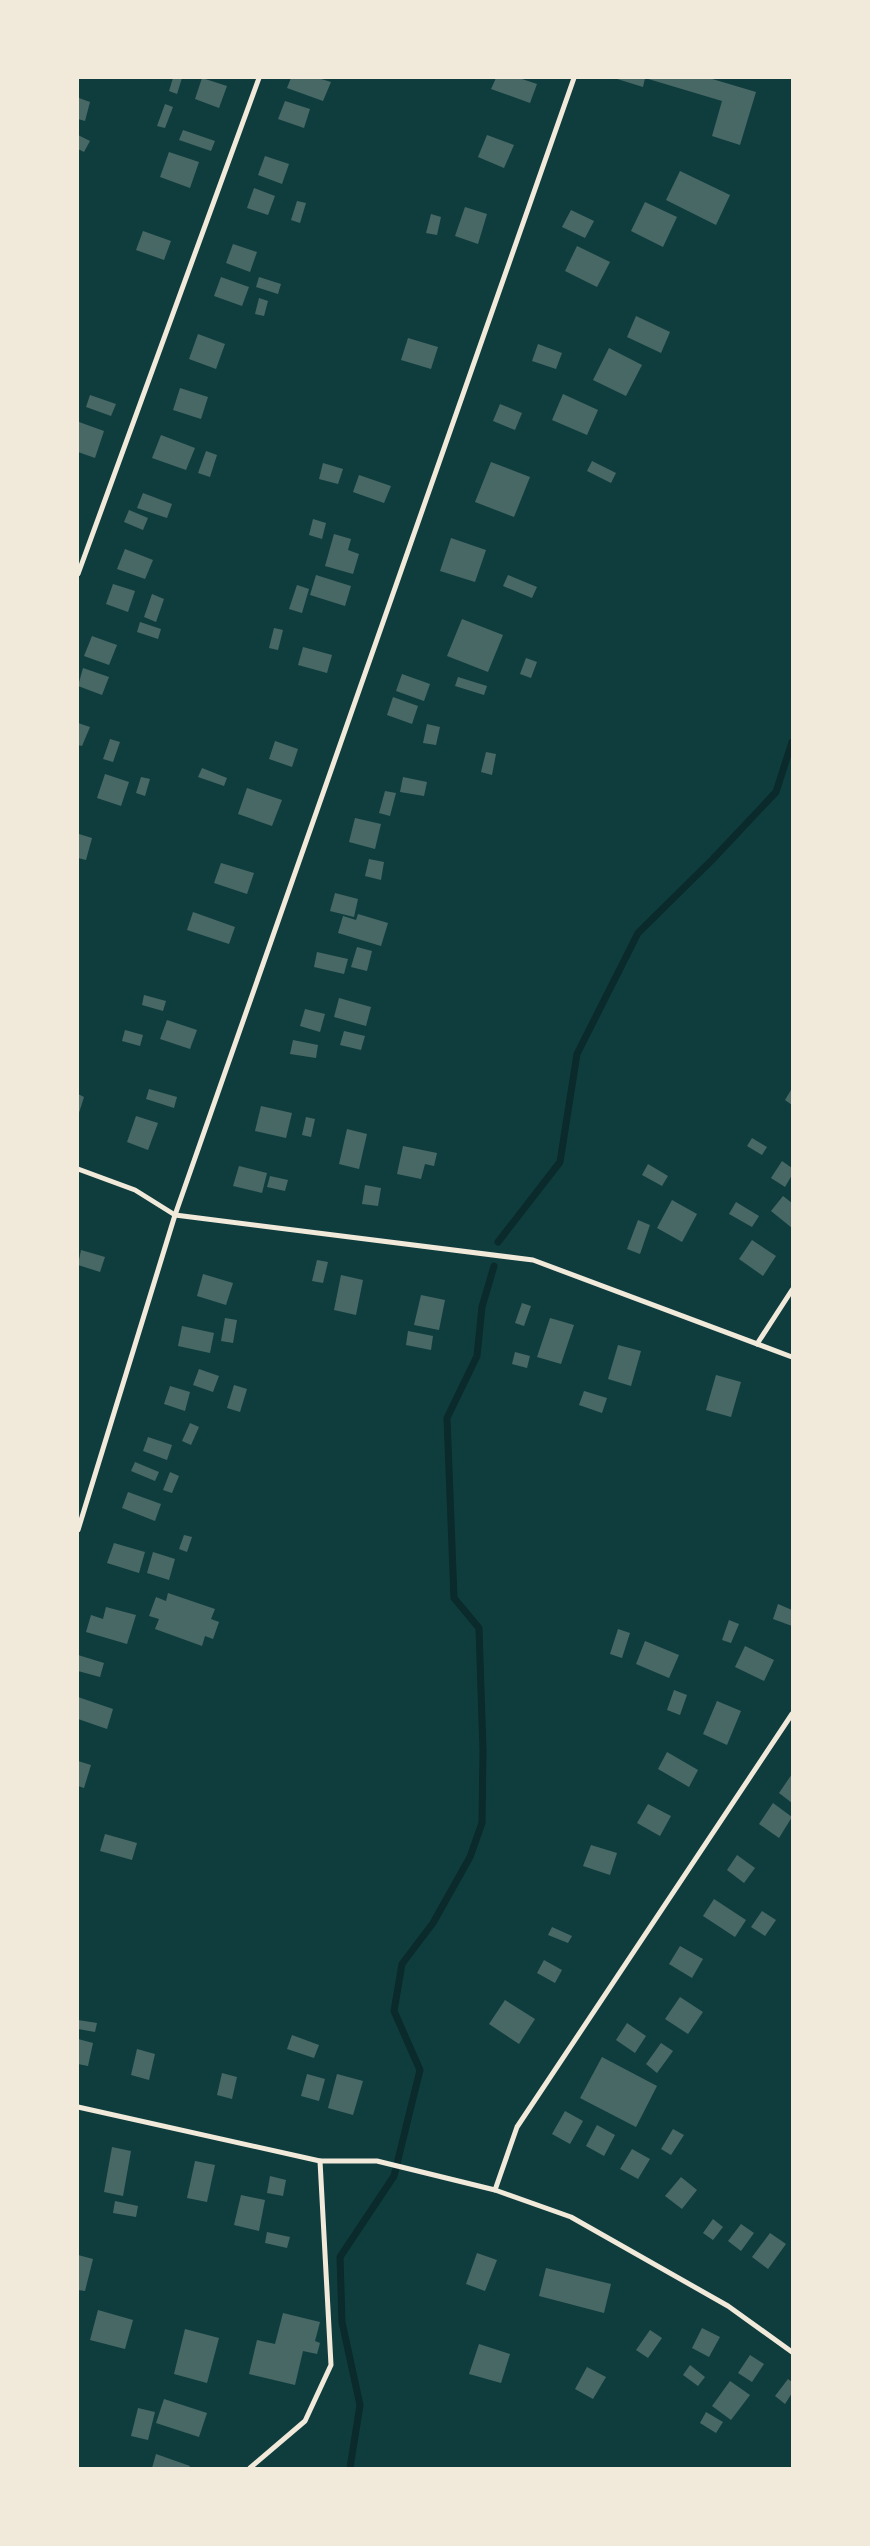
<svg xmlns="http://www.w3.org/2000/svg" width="870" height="2546" viewBox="0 0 870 2546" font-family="Georgia,serif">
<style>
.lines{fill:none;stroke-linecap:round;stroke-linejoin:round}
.stream{stroke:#0a2a2b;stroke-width:7}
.building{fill:#486865}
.minor{stroke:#f1e9da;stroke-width:5}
</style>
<rect width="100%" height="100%" fill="#0f3d3e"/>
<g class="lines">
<g class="stream">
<polyline points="498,1242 560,1162 577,1054 638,933 712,860 776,792 792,742"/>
<polyline points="350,2468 360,2405 342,2322 340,2257 394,2176 420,2070 394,2011 402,1964 433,1923 470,1857 482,1823 483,1751 479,1628 454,1598 447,1418 477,1356 482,1307 494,1266"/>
</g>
</g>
<g class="building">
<polygon points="173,78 182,78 177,94 169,91"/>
<polygon points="202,78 227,86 219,108 195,99"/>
<polygon points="291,78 318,78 331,82 323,101 287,88"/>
<polygon points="496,78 519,78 537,84 530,103 491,89"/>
<polygon points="614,78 709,78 756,92 740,145 712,136 722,101 645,78 643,87"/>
<polygon points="79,98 90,102 85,121 78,119"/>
<polygon points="285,101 310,109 304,128 278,119"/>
<polygon points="165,104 173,107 165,128 157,126"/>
<polygon points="183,130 215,141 211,151 179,140"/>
<polygon points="78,135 90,141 84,152 78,149"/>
<polygon points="487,135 514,145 504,168 478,157"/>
<polygon points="169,152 199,162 190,188 160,177"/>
<polygon points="265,156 289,164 282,184 258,175"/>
<polygon points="680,171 730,195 716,225 666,200"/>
<polygon points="254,188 275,196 268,215 247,208"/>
<polygon points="297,201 306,203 300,223 291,220"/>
<polygon points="645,202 677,217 663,247 631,231"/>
<polygon points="465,207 487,214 478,244 455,236"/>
<polygon points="571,210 594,221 585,238 562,227"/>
<polygon points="431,214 441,217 437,235 426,233"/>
<polygon points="143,231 171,241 164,260 136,250"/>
<polygon points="233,244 257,252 250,272 226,263"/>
<polygon points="577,246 610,262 597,287 565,271"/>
<polygon points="221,277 249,287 242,306 214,296"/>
<polygon points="259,277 281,284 278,294 256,287"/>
<polygon points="259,298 268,301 264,316 255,314"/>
<polygon points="636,316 670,332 661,353 627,337"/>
<polygon points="198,334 225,344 216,369 189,359"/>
<polygon points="408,338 438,347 431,369 401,360"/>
<polygon points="538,344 562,353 556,369 532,361"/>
<polygon points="609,348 642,365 626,396 593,380"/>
<polygon points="180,388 208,397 201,419 173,410"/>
<polygon points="563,394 598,410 587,435 552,420"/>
<polygon points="90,395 116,404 111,416 86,407"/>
<polygon points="500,404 522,413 515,430 493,421"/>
<polygon points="79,422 104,431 95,458 78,452"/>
<polygon points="161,435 195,448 186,470 152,458"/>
<polygon points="206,451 217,455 210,477 198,473"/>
<polygon points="592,461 616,473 611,483 587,471"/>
<polygon points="491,462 530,477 514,517 475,502"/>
<polygon points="323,463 343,469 338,484 319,479"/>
<polygon points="359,475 391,486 384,503 353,492"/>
<polygon points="143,493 172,504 167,518 137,508"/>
<polygon points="129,510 148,518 143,530 124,522"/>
<polygon points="313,519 326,523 322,539 309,535"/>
<polygon points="334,534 351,539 348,550 359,554 353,574 325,566"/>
<polygon points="451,538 486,550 475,582 440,571"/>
<polygon points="125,549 153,560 145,579 117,569"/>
<polygon points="316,575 351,586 345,606 310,595"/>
<polygon points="508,575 537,587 532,598 503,586"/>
<polygon points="113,584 135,591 128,612 106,604"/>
<polygon points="297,585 309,589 302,613 289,609"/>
<polygon points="152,594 164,599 156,622 144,617"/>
<polygon points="462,619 503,635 488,672 447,656"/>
<polygon points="140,622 161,629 158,639 137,632"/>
<polygon points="274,628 283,630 278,650 269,648"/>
<polygon points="92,636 117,645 109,665 84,656"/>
<polygon points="303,647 332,655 327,673 298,665"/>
<polygon points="526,658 537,662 531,678 520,674"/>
<polygon points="83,668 109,677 102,695 78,686"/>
<polygon points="402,674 430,684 424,701 396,691"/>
<polygon points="458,677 487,686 484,695 455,686"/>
<polygon points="393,697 418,706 412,724 387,715"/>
<polygon points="78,723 90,727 82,746 78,745"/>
<polygon points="427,724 440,727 436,745 423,743"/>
<polygon points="110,739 120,742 113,762 103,759"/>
<polygon points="275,741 298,749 292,767 269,759"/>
<polygon points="486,752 496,754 492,775 481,772"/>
<polygon points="202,768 227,778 224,786 198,777"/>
<polygon points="105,774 129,782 121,806 97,798"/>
<polygon points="141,777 150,779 145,796 136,793"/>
<polygon points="403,777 427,782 424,796 400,792"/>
<polygon points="247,788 282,800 272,826 238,814"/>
<polygon points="385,791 396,793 390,816 379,813"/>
<polygon points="355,818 381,824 375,849 349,842"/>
<polygon points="79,834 92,838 86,860 78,858"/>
<polygon points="369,859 384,862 381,880 365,876"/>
<polygon points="221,863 254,873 247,894 214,883"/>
<polygon points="335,893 358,899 354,917 330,911"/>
<polygon points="193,912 235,927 229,944 187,930"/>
<polygon points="358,914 388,923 381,946 338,933 343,916 356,920"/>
<polygon points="357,947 372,951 367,971 351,967"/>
<polygon points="317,952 348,959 344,974 314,967"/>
<polygon points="144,995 166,1001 163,1011 142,1005"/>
<polygon points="339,998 371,1007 366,1026 334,1017"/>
<polygon points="305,1009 325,1014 320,1032 300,1026"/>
<polygon points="167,1020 197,1030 190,1049 160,1039"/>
<polygon points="125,1030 143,1035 140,1046 122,1041"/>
<polygon points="344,1031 365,1036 361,1050 340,1045"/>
<polygon points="293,1040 318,1045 316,1058 290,1054"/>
<polygon points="149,1089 177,1097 174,1108 146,1099"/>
<polygon points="791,1090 792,1091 792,1105 785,1100"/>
<polygon points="78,1094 84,1097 78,1116"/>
<polygon points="261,1106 292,1113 286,1138 255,1131"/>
<polygon points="136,1116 158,1123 148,1150 127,1142"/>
<polygon points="306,1117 315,1119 311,1137 302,1135"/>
<polygon points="347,1129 367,1134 359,1169 339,1164"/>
<polygon points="752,1138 767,1147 762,1155 747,1146"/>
<polygon points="403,1146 437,1153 434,1166 425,1164 421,1179 397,1174"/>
<polygon points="782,1161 792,1168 792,1175 785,1187 771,1178"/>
<polygon points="648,1164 668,1176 662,1186 642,1175"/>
<polygon points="239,1166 267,1173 262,1193 233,1186"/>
<polygon points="270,1176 288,1180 285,1191 267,1187"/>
<polygon points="365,1185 381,1188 378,1206 362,1204"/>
<polygon points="783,1196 792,1203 792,1228 771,1211"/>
<polygon points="672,1200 697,1214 682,1242 657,1228"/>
<polygon points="736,1202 759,1216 752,1227 729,1214"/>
<polygon points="638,1220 650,1225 640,1254 627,1249"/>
<polygon points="752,1240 776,1256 763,1276 739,1259"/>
<polygon points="81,1250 105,1257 100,1272 78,1265"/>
<polygon points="317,1260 328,1262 323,1283 312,1281"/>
<polygon points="203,1274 233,1283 226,1305 197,1296"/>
<polygon points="341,1275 363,1280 356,1315 334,1310"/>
<polygon points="421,1295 445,1300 439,1330 414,1325"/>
<polygon points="522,1303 531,1306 524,1326 515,1323"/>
<polygon points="225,1318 237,1320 233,1343 221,1341"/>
<polygon points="550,1318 574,1325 561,1364 537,1357"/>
<polygon points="182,1326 214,1333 210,1353 178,1346"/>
<polygon points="408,1331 433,1336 431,1350 406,1345"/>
<polygon points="618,1345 641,1351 631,1386 608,1379"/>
<polygon points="515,1352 530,1356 527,1368 512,1364"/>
<polygon points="199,1369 219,1376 213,1392 193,1385"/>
<polygon points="716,1375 741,1382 731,1417 706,1410"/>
<polygon points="234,1385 247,1389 240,1412 227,1408"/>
<polygon points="170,1386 190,1392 185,1411 164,1404"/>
<polygon points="584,1391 607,1398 602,1413 579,1405"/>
<polygon points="190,1423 199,1427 191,1445 182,1441"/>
<polygon points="148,1437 172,1445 167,1460 143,1451"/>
<polygon points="135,1462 159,1472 155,1481 131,1471"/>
<polygon points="170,1472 179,1476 172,1493 163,1490"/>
<polygon points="128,1492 161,1504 155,1521 122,1508"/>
<polygon points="184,1535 192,1537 187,1552 179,1549"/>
<polygon points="114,1543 145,1552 139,1573 107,1563"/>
<polygon points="153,1552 175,1559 169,1580 147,1573"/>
<polygon points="168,1593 215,1609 211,1619 219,1622 213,1639 205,1636 202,1646 155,1629 159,1619 149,1616 156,1597 166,1601"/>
<polygon points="778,1604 792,1610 792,1626 773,1619"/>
<polygon points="106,1607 136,1615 127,1644 86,1632 91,1615 103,1619"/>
<polygon points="729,1620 739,1624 731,1643 722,1640"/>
<polygon points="618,1629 630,1633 622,1658 610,1654"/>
<polygon points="645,1641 679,1655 669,1678 636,1664"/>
<polygon points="745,1646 774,1660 764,1681 735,1667"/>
<polygon points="78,1655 104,1663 100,1677 78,1671"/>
<polygon points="674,1690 687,1695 680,1715 667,1710"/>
<polygon points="78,1697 113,1709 107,1729 78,1719"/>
<polygon points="717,1701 741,1711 727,1745 703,1734"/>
<polygon points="667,1752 698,1770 689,1787 658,1769"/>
<polygon points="78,1761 91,1765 84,1788 78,1786"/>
<polygon points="792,1774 792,1803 779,1793"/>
<polygon points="773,1803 792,1817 779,1838 759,1824"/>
<polygon points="648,1804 671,1816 660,1836 637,1823"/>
<polygon points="105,1834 137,1843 132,1860 100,1851"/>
<polygon points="591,1845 617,1853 610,1875 583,1866"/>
<polygon points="737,1855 755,1868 744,1883 727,1870"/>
<polygon points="714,1899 746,1920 735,1937 703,1916"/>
<polygon points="762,1911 776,1920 765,1936 751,1927"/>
<polygon points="552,1927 572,1936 568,1943 548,1935"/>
<polygon points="680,1946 703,1959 692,1978 669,1964"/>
<polygon points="544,1960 562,1970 555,1983 537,1973"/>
<polygon points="680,1997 703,2012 688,2034 665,2019"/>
<polygon points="505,2000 535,2019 519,2044 489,2024"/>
<polygon points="78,2020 97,2023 95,2032 78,2029"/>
<polygon points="627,2023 646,2036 635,2053 616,2040"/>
<polygon points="292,2035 319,2045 314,2058 287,2049"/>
<polygon points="78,2039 93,2043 88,2066 78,2064"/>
<polygon points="661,2043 673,2051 657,2073 646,2064"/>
<polygon points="137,2049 155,2054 149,2080 131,2075"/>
<polygon points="602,2057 657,2086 636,2127 580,2098"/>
<polygon points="222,2073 237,2077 232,2099 217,2095"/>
<polygon points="307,2074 325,2079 319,2101 301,2096"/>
<polygon points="337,2074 363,2081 353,2115 328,2108"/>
<polygon points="565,2111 583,2121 570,2144 552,2134"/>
<polygon points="597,2125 615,2135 604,2156 586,2146"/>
<polygon points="673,2129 684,2135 671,2155 661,2149"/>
<polygon points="112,2147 131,2151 123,2196 104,2192"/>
<polygon points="632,2149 650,2159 638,2179 620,2169"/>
<polygon points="195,2161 215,2165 207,2202 187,2198"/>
<polygon points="270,2176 286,2180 283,2196 267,2193"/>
<polygon points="681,2177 697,2190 682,2209 665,2196"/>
<polygon points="241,2195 265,2200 259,2231 234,2225"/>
<polygon points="115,2201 138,2206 136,2217 113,2213"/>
<polygon points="713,2219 723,2227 713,2240 703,2233"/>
<polygon points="741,2224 754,2233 741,2251 728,2241"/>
<polygon points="267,2232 290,2237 287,2248 265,2243"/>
<polygon points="770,2233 786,2244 768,2269 752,2257"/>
<polygon points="477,2253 497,2260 485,2291 466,2284"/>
<polygon points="78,2255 93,2259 85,2291 78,2290"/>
<polygon points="546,2268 611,2284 604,2313 539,2296"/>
<polygon points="98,2310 133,2320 125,2349 90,2340"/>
<polygon points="283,2313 320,2322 315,2341 320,2343 317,2354 303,2351 295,2385 249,2374 257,2340 275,2344"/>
<polygon points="702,2328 720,2337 709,2357 692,2348"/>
<polygon points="185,2329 219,2338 207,2383 174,2374"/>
<polygon points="650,2330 662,2338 648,2358 636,2350"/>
<polygon points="479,2344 510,2354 501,2383 469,2374"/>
<polygon points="750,2355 764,2364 752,2382 738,2373"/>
<polygon points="690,2365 705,2377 698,2386 683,2375"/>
<polygon points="587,2367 606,2377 593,2399 575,2389"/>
<polygon points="788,2379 792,2382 792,2393 785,2404 775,2396"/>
<polygon points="730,2381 750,2395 731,2420 712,2406"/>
<polygon points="164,2399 207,2413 199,2437 156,2423"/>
<polygon points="138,2408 155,2412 148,2440 131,2436"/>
<polygon points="706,2412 723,2422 716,2433 700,2423"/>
<polygon points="156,2454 190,2466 189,2468 152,2468"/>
</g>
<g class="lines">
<g class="minor">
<polyline points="78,574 259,78"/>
<polyline points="78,1169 135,1190 175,1215 533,1260 792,1357"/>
<polyline points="757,1344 792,1290"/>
<polyline points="78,1530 175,1215 574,78"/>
<polyline points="78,2107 320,2161 377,2161 495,2190 571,2217 728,2306 792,2352"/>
<polyline points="495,2190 517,2127 792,1714"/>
<polyline points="250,2468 305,2421 331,2365 320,2161"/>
</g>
</g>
<rect width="870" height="2546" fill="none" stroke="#f1e9da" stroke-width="158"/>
</svg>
